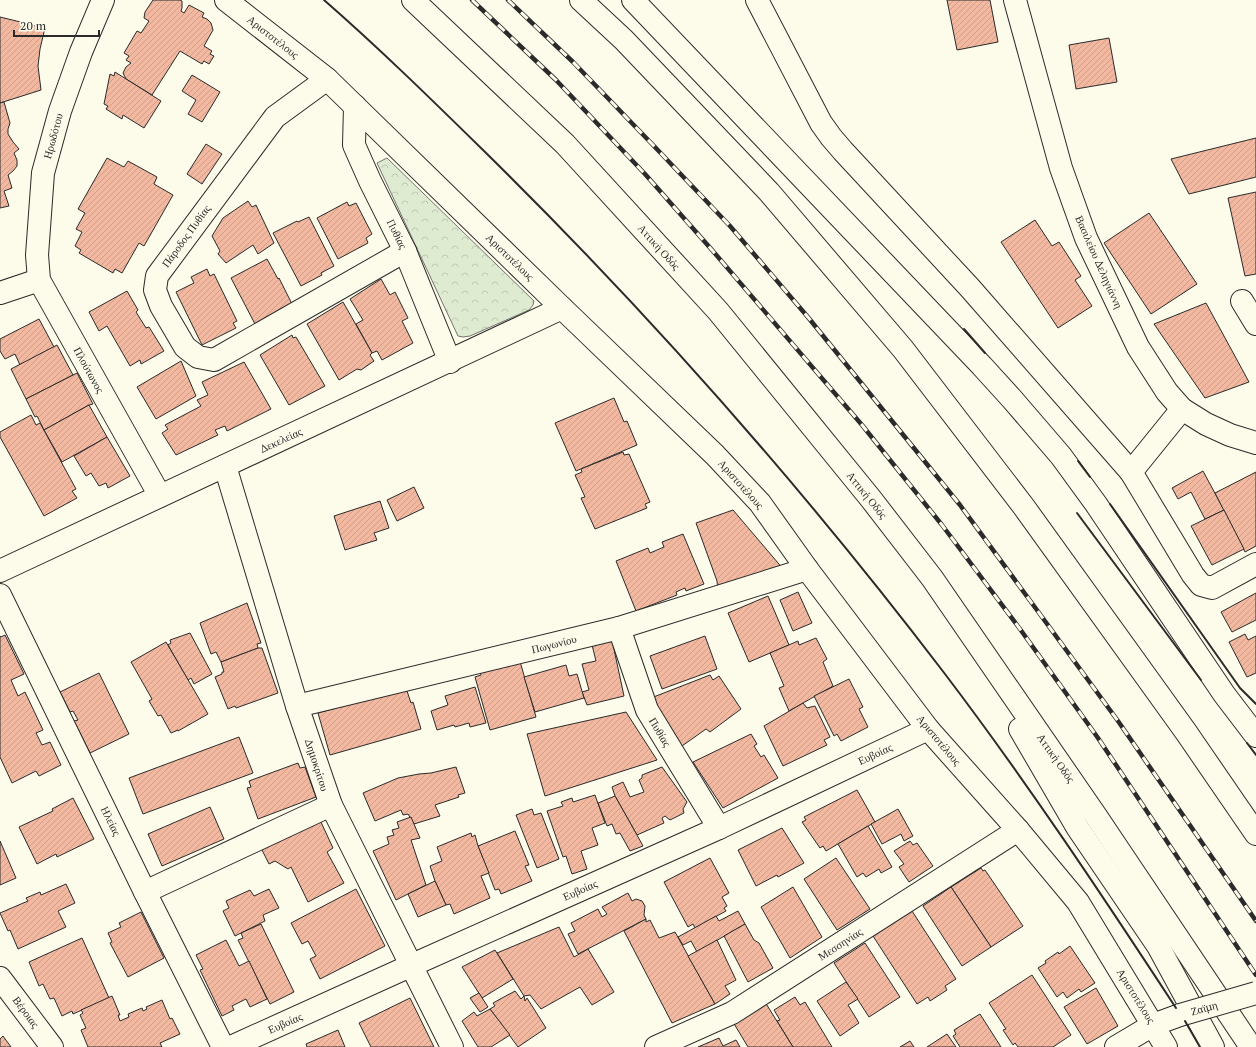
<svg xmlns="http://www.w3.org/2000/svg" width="1256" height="1047" viewBox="0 0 1256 1047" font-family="'PT Serif',serif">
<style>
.forest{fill:url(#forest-crowns);stroke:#74746e}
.building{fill:url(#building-hatch);stroke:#2b2b2b}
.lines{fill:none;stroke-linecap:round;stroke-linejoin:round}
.minor-casing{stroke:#2b2b2b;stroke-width:24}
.motorway-casing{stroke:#2b2b2b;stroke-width:24}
.minor{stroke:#fdfbea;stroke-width:22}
.motorway{stroke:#fdfbea;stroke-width:22}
.rail-casing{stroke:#2b2b2b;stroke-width:4.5}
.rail{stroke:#fdfbea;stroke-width:3;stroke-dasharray:9;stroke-linecap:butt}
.minor-bridge-casing{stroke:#2b2b2b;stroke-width:24;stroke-linecap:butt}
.minor-bridge{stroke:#fdfbea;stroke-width:22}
.wall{stroke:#2b2b2b;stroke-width:2}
.labels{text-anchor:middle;stroke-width:3;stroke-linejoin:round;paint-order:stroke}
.street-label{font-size:11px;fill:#2b2b2b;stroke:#fdfbea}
</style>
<defs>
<pattern id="forest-crowns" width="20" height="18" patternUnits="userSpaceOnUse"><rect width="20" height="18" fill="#deebd1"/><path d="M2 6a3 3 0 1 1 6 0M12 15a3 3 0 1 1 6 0" fill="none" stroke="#bfcab4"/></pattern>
<pattern id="building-hatch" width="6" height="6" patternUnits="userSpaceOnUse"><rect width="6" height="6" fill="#f2b8a0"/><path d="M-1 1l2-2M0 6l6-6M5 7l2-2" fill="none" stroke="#d09e8a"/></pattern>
</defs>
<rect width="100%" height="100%" fill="#fdfbea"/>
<polygon class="forest" points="387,158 534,301 533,305 529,310 470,336 463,337 458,336 377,163"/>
<g class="building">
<polygon points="153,0 180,0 182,1 182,8 181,11 184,13 189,5 204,13 202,17 207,19 211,23 213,30 204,46 212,51 210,54 214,56 209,64 204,61 202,64 180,51 152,95 126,79 123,73 126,67 131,63 126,60 129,56 124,53 137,31 141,33 149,21 144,18 145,12"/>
<polygon points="947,0 990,0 998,42 957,50"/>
<polygon points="0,17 45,28 40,49 38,66 41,90 0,103"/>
<polygon points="1109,38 1117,82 1076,89 1069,45"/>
<polygon points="115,72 161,101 144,128 123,115 122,119 106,109 108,106 104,104 110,74 114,76"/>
<polygon points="192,75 220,92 202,122 188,114 196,100 182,91"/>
<polygon points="4,102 10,123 8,129 8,134 13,142 19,149 14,153 17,160 17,166 13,171 8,175 12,188 4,191 9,206 0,208 0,103"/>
<polygon points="1256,138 1256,177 1189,194 1171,159"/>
<polygon points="206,144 222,154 202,184 187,174"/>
<polygon points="107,158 124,167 128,161 157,177 154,184 173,195 144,246 139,243 122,273 115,269 113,273 79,253 81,250 75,246 82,232 76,229 85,213 78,209"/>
<polygon points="1256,192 1256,274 1245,276 1228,198"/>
<polygon points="248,201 252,207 256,205 274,243 258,254 253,245 226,263 218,254 220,251 212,236 223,218"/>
<polygon points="347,202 349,206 356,203 372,234 366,238 368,243 338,259 317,218"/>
<polygon points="1149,213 1197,284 1151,314 1104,243"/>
<polygon points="309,217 334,266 321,273 322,275 301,286 273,233 297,221 298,222"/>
<polygon points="1035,220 1052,246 1059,242 1081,276 1075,280 1092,306 1058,328 1001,242"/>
<polygon points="267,259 278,279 279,278 292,304 255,324 231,278"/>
<polygon points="207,269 210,276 214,274 237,321 233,323 236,328 202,345 176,292 194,283 191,277"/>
<polygon points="381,279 390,295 395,292 408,318 402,321 413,343 382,360 377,351 372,353 356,324 363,320 350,299"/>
<polygon points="127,291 138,310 136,312 146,328 149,327 164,351 141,364 140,360 130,366 107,326 99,331 89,312"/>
<polygon points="343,302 372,353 370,355 374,361 361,370 357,369 339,380 307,324"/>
<polygon points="1206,303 1249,382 1205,398 1154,324"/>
<polygon points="39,319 54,347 20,365 15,354 5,359 0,351 0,339"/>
<polygon points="292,335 293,338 296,337 325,386 289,405 260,355"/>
<polygon points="57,345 73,375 26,399 11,369"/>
<polygon points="181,361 196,396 156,419 137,387"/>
<polygon points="244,362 271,409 227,431 225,426 215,430 218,435 176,455 162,433 168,429 165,425 201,406 197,400 208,395 202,382"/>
<polygon points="77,373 93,404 89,405 44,430 37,416 35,417 26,399"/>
<polygon points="614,398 624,422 627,421 637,445 576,471 555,423"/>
<polygon points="89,405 107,437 62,462 44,430"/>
<polygon points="31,415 36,425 40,423 76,489 72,491 77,498 44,516 0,437 0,432"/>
<polygon points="107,437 130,476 108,488 106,483 99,486 91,473 86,476 74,456"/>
<polygon points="623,452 624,455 629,454 650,502 645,504 647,508 595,529 581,498 585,497 575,475 582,472 581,469"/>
<polygon points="1203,471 1224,510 1205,519 1191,492 1178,499 1172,488"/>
<polygon points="1256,472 1256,546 1245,552 1215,493"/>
<polygon points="414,487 424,508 397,521 387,500"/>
<polygon points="380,501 389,528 374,533 377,540 345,550 334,516"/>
<polygon points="733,510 784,570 718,591 717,581 696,523"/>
<polygon points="1224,510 1244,549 1212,565 1191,526"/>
<polygon points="683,534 704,584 686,591 685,588 676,592 677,595 636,611 616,561 648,548 650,553 664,547 662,542"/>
<polygon points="798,592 812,623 793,631 780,600"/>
<polygon points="1256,593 1256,620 1232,632 1221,612"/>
<polygon points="768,596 789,645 749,662 728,613"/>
<polygon points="247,603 261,643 257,644 258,648 221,662 216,652 211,654 200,623"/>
<polygon points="190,633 212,674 194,684 191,678 188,680 168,645 171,643 170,640"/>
<polygon points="1245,634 1248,640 1256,636 1256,673 1247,677 1229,642"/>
<polygon points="5,635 24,674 11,680 18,696 25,692 43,730 36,733 42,745 50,742 61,765 39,776 36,771 12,783 0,757 0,636 1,637"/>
<polygon points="705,636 717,669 662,689 650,656"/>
<polygon points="816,638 827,659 823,662 833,686 789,711 779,688 784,686 770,653 798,641 799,645"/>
<polygon points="612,640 624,696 587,705 582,692 589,690 582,664 596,661 592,645"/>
<polygon points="166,642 208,714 178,731 178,730 171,733 161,715 158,716 149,701 152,699 131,662"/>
<polygon points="258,648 262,648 278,693 236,708 235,706 228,709 215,677 222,674 222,672 224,672 221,662"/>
<polygon points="519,658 536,717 490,730 475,677 481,675 479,670"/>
<polygon points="566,665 569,676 577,674 584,698 535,712 524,677"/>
<polygon points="99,673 129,734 90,753 74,721 78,720 73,711 70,712 60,692"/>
<polygon points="710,675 713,680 719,676 741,709 710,732 706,729 682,746 651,705 651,698"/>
<polygon points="849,679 863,707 859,709 868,727 841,741 837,734 834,736 814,696"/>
<polygon points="475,687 486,723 470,727 469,723 455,727 454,725 437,730 431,711 448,705 445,696"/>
<polygon points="406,688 411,703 413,702 421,729 330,755 318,713"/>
<polygon points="803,703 807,708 815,706 830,737 824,740 827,745 783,766 764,726"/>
<polygon points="626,712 657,760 545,796 527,734"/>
<polygon points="751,734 757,744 754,746 761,757 764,755 778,778 723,808 693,762"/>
<polygon points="239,737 253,773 143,814 129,778"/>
<polygon points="298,763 300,768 305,767 316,797 258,819 247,788 251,787 249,781"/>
<polygon points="456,767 465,793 458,795 459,797 435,805 440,816 414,824 408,814 403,815 401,810 375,821 363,793 398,778 419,774 431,773"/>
<polygon points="662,767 687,802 683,809 684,813 670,820 665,816 662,818 664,823 637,835 615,796 612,787 623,782 630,797 644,792 639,780 642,778 642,775"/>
<polygon points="857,790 875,822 826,851 823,846 820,848 802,822 806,820 804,817"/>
<polygon points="595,795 605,823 592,828 598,845 581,851 587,869 572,874 566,856 563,857 547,811 563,806 561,802 572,798 573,802"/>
<polygon points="615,796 637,835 643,846 630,851 620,833 616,834 612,824 607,826 598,803"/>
<polygon points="73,798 94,839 57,857 56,854 37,864 19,827 53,811 52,809"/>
<polygon points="210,807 224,839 162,866 148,834"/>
<polygon points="532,809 534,815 541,813 559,859 537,868 516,815"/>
<polygon points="898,809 913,836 904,841 901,834 882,844 871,824"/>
<polygon points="411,817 420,838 411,840 426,885 396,900 373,851 389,844 387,837 394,835 392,830 399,828 397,822"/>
<polygon points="320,820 333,848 327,852 344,883 308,902 291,867 288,869 275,861 269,864 260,846"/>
<polygon points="868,826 892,867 881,873 879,869 866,877 863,873 857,877 838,844"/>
<polygon points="782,828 804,863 778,877 777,875 756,886 738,850"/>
<polygon points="515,831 529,865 525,866 532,881 501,894 499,889 495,890 478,846"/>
<polygon points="471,833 472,837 475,835 478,846 489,873 481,876 490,898 454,914 450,904 446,905 435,881 430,866 442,861 437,847"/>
<polygon points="0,841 16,878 0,885"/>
<polygon points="910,841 913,845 917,843 933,866 909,882 899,867 904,864 894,851"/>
<polygon points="710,858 729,893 722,897 727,906 724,908 726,911 695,928 693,924 688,927 664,882"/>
<polygon points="836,858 870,909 837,930 804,879"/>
<polygon points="981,868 983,871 985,870 1023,926 991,947 951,887"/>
<polygon points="435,881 446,905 418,917 408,894"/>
<polygon points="66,884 75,903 58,911 66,927 18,949 10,930 8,931 0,913 28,901 26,898 40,892 41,895"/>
<polygon points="793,887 822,937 790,958 761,907"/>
<polygon points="951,887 991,947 962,966 923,906"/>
<polygon points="269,889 279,908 263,915 265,921 235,936 223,911 229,908 226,901 250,890 254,896"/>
<polygon points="356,889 385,946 320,979 310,959 316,956 308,941 302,944 291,923"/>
<polygon points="628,893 632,901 636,899 642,901 645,906 644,915 646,919 578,954 568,934 575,931 571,923 598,909 602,917 607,914 602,907"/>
<polygon points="738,911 745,924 697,952 691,941 683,945 678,937 716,916 719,921"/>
<polygon points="912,911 956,979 945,986 947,990 930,1001 928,997 917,1004 873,936"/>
<polygon points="141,912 164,958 128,977 110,943 112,942 108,933 121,927 119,923"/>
<polygon points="646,919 646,922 650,920 659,938 675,932 715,1004 672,1023 624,931"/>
<polygon points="261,924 294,992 270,1004 238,940 243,938 241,933"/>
<polygon points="745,924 754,940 759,943 773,968 748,982 724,936"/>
<polygon points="559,927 574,957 588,949 614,992 592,1005 580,987 541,1009 530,995 524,996 497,953"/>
<polygon points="82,938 109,998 73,1014 72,1011 62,1016 54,998 50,999 43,984 39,986 29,962"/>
<polygon points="226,940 239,966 249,961 267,999 250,1007 246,999 232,1006 234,1010 222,1016 200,970 203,969 196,955"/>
<polygon points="717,940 736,980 725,986 730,994 715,1004 688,956"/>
<polygon points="865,943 900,997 869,1017 834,963"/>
<polygon points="1070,946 1095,983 1081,992 1079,989 1067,998 1063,992 1057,997 1038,968 1046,963 1045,961 1058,952 1059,954"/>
<polygon points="495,950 513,979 482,998 462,967"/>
<polygon points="1032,975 1071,1035 1053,1047 1018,1047 1015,1043 1013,1045 1003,1030 1006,1029 989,1003"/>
<polygon points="846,982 858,999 848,1005 859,1023 840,1036 817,1001"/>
<polygon points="1096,988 1118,1026 1087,1044 1064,1007"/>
<polygon points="515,991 521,999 524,996 525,1001 527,998 546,1028 518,1047 490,1009 495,1006 493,1003"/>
<polygon points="479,993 488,1007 480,1012 470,998"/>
<polygon points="112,996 120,1015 118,1015 120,1021 129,1017 128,1014 142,1008 143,1011 147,1009 146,1007 162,1000 170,1019 172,1018 180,1034 160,1043 162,1047 88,1047 81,1030 86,1028 80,1015 83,1013 81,1010"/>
<polygon points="795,997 800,1005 805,1002 832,1047 793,1047 777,1021 780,1020 774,1010"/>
<polygon points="410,998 434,1047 371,1047 359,1023"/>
<polygon points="765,1002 793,1047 748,1047 733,1022"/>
<polygon points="490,1009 510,1035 491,1047 478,1047 462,1021 474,1012 477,1016"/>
<polygon points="980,1014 1001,1047 960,1047 953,1036 956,1034 954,1030"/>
<polygon points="338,1030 345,1047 307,1047 306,1044"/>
<polygon points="947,1034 956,1047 927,1047"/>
<polygon points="3,1036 11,1047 0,1047 0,1039"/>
<polygon points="719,1038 723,1046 736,1040 740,1047 698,1047"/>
<polygon points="910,1041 914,1047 900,1047"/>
</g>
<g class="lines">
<defs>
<g id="minor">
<polyline points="103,0 81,52 60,111 43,173 37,255 39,280 160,496"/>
<polyline points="226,0 327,79 562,308 715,455 760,503 807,569 928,729 1018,830 1078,902 1166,1047"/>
<polyline points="757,0 821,123 831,137 843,151 970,288 1131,472 1193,575 1201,585 1212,588 1256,564"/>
<polyline points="1015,0 1061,168 1086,238 1138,347 1167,392 1182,409 1206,424 1230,435 1256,443"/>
<polyline points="327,79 275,117 157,276 155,290 161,306 185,347 198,357 214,360 405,251"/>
<polyline points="355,106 354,145 370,181 405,251 450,362"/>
<polyline points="0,293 39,280"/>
<polyline points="1242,301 1256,324"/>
<polyline points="225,466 297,706 331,805 452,1047"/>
<polyline points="1131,472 1182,409"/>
<polyline points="0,571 562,308"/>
<polyline points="0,595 145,892 223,1047"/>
<polyline points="619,628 647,710 719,828"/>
<polyline points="297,706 619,628 807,569"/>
<polyline points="145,892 331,805"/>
<polyline points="0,978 52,1047"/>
<polyline points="231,1047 410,966 719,828 928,729"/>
<polyline points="656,1047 732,1013 1018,830"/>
<polyline points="1116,1047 1153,1025 1180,1015"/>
</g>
<g id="motorway">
<polyline points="413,0 565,144 718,311 871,499 932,578 1096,816 1251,1047"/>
<polyline points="581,0 624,40 769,192 903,349 1024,507 1186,732 1256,834"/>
<polyline points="633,0 982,366 1012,399 1061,456 1096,504 1224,694 1256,736"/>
<polyline points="1020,729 1077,827 1158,946 1213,1047"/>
</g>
</defs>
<use href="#minor" class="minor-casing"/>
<use href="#motorway" class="motorway-casing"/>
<use href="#minor" class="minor"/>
<use href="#motorway" class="motorway"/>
<defs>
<g id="rail">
<polyline points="472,0 556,80 645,174 712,250 862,425 942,525 1020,629 1098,738 1256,975"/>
<polyline points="508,0 573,62 653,145 730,226 807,316 960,505 1034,606 1118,721 1256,921"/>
</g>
</defs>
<use href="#rail" class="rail-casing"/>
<use href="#rail" class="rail"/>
<defs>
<polyline id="minor-bridge" points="1180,1015 1256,993"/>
</defs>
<use href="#minor-bridge" class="minor-bridge-casing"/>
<use href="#minor-bridge" class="minor-bridge"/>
<g class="wall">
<path d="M324,0C379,48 431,99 483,150C650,314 804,489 945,674C1027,782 1102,895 1176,1008"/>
<polyline points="964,329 985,353"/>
<polyline points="1078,461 1090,477"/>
<polyline points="1110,504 1240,688 1256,704"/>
<polyline points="1077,513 1201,680"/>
<polyline points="1247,743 1256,755"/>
<polyline points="1185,1021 1200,1047"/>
</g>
</g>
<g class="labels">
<g class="street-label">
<text transform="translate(273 37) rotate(38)" y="4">Αριστοτέλους</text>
<text transform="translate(53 136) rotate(-75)" y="4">Ηρωδότου</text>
<text transform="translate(397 234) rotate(64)" y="4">Πυθίας</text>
<text transform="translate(186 236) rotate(-54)" y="4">Πάροδος Πυθίας</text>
<text transform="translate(659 247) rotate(48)" y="4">Αττική Οδός</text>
<text transform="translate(510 257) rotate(44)" y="4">Αριστοτέλους</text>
<text transform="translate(1099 262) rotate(66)" y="4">Βασιλείου Δεληγιάννη</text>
<text transform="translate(89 370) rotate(61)" y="4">Πλούτωνος</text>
<text transform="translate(281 440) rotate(-25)" y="4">Δεκελείας</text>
<text transform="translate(741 484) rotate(48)" y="4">Αριστοτέλους</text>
<text transform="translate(867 495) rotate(51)" y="4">Αττική Οδός</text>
<text transform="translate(554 644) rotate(-14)" y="4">Πωγωνίου</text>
<text transform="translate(660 732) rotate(59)" y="4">Πυθίας</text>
<text transform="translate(939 740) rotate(50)" y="4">Αριστοτέλους</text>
<text transform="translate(875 754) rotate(-25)" y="4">Ευβοίας</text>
<text transform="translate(1056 758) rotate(55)" y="4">Αττική Οδός</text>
<text transform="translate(317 765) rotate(72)" y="4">Δημοκρίτου</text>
<text transform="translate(111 821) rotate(64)" y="4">Ηλείας</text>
<text transform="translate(580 890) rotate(-24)" y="4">Ευβοίας</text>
<text transform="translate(840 944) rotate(-33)" y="4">Μεσσηνίας</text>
<text transform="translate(1136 996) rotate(58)" y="4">Αριστοτέλους</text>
<text transform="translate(1204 1008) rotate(-16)" y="4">Ζαϊμη</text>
<text transform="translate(26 1012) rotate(53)" y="4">Βέροιας</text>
<text transform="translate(285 1023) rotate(-24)" y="4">Ευβοίας</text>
</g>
</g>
<path d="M14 30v6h85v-6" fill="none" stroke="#2b2b2b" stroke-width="2"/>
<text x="20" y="30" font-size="12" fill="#2b2b2b" stroke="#fdfbea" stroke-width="3" paint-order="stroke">20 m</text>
</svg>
